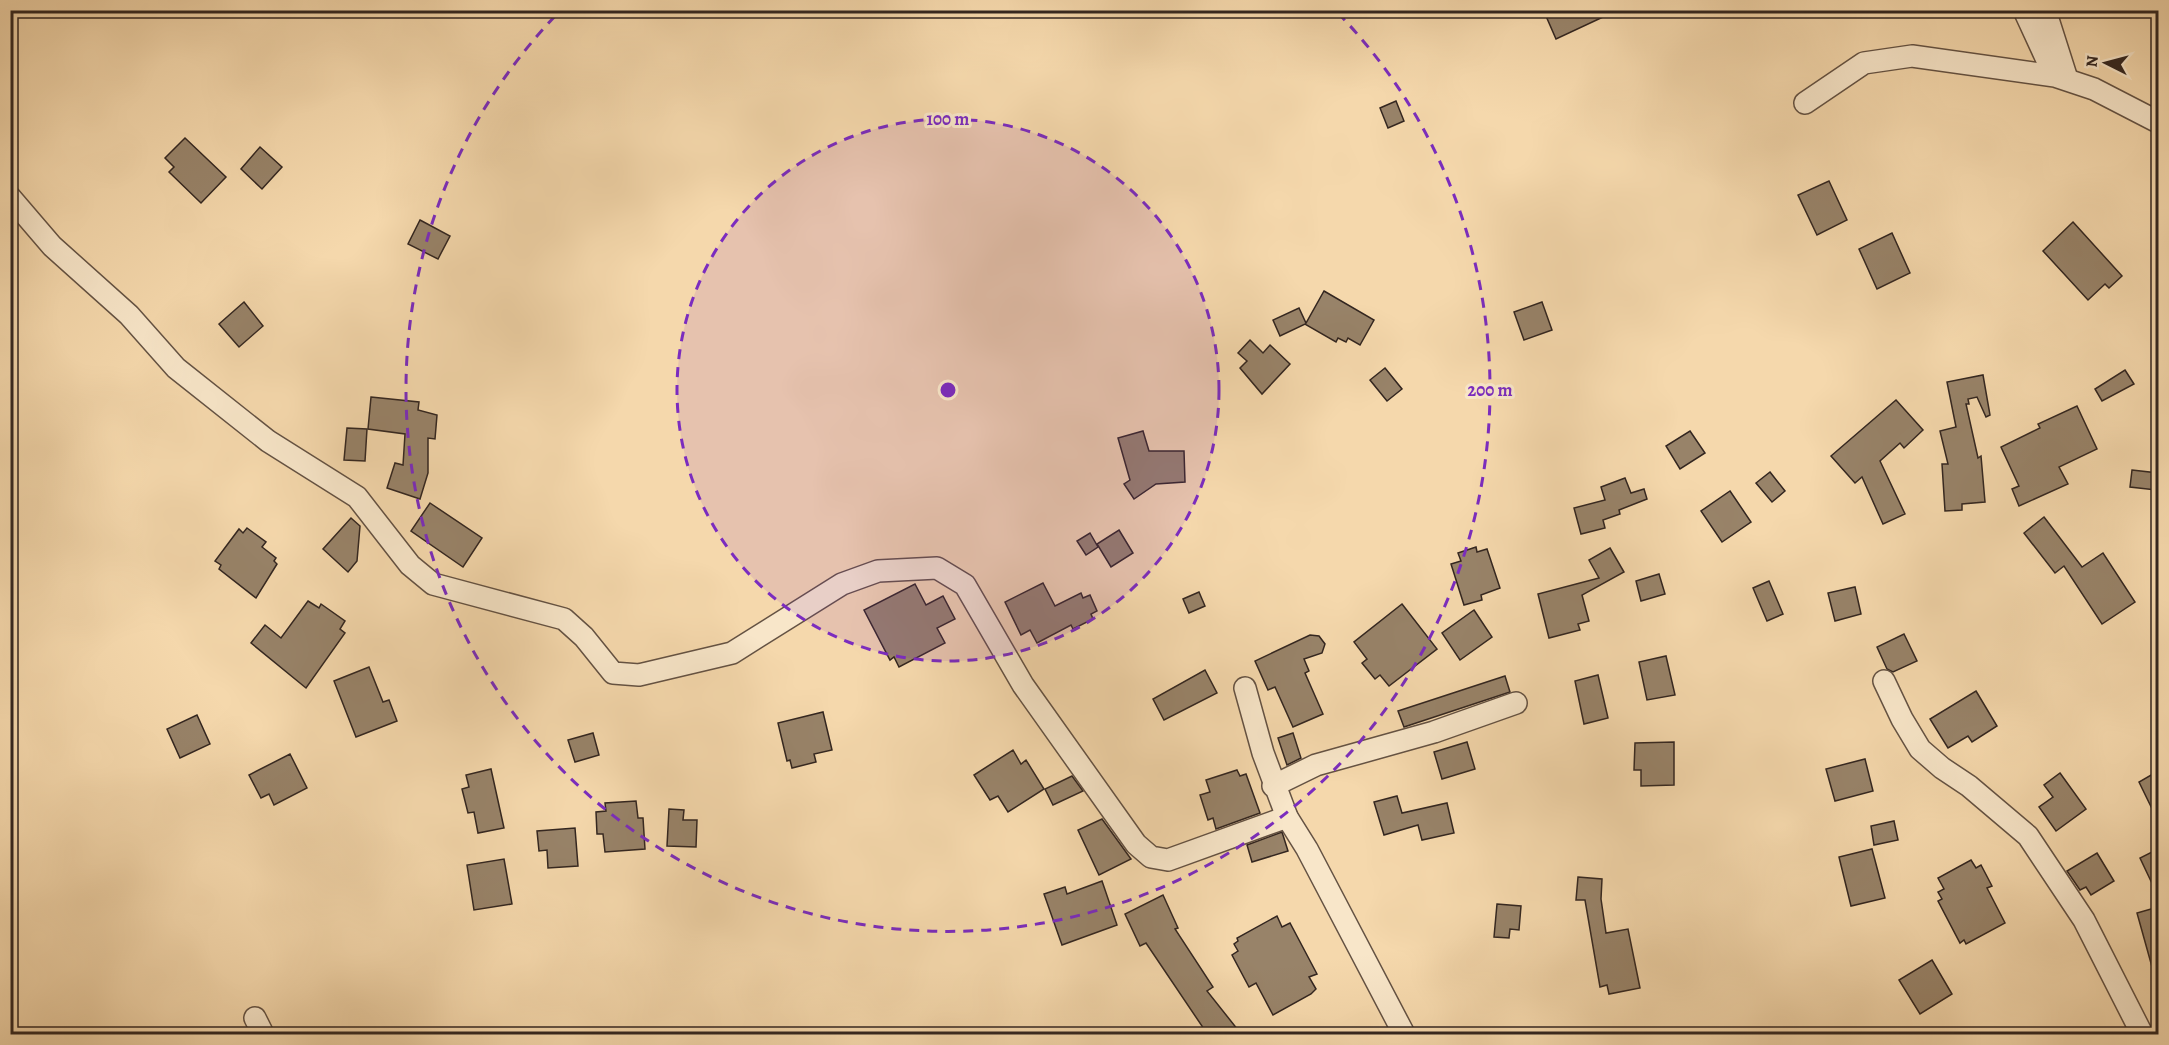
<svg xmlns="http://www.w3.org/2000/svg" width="2169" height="1045" viewBox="0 0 2169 1045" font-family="Alegreya,serif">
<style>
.building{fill:#988369;stroke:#332620;stroke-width:1.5}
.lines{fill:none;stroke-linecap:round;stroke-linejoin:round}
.minor-casing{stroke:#645243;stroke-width:24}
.minor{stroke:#f8e6c9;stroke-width:21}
.ring{fill:none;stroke:#7b2cbf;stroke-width:3;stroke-dasharray:10 8}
.centre{fill:#7b2cbf;stroke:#f8e6c9;stroke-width:3}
.ring-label{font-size:18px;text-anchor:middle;font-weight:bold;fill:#7b2cbf;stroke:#f8e6c9;stroke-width:6;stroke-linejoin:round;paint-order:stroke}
</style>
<rect width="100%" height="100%" fill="#f5d8ac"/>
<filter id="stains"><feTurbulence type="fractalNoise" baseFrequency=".00333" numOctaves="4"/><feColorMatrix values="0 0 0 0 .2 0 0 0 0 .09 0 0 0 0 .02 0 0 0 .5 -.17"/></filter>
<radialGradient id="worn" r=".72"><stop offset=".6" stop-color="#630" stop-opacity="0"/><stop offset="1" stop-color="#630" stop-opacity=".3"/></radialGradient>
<g class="building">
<polygon points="1559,10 1618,10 1556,39 1546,16"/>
<polygon points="1396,101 1404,121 1388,128 1380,108"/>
<polygon points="185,138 226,177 201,203 169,172 174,167 165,158"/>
<polygon points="260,147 282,167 262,189 241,169"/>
<polygon points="1829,181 1847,220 1817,235 1798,195"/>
<polygon points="420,220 450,236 438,259 408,244"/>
<polygon points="2073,222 2122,276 2109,288 2105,284 2088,300 2043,251"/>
<polygon points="1892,233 1910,273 1877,289 1859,249"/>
<polygon points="1324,291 1374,320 1360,345 1348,338 1346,342 1338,338 1336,342 1305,324 1280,336 1273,320 1299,308 1306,323"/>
<polygon points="244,302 263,326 239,347 219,324"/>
<polygon points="1542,302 1552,330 1524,340 1514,312"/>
<polygon points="1250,340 1263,353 1270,345 1290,364 1262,394 1240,368 1247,361 1238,353"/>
<polygon points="1385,368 1402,389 1387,401 1370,380"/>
<polygon points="2125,370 2134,384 2102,401 2095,389"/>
<polygon points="1983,375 1990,415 1986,417 1977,397 1968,399 1969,404 1966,404 1978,458 1981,456 1985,502 1962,504 1962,510 1945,511 1942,464 1948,464 1940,431 1956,427 1947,382"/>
<polygon points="371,397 419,402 418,410 437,415 435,439 428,438 428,473 420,499 387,488 395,463 403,465 405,434 368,429"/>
<polygon points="1896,400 1923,430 1904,448 1900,443 1880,461 1905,514 1883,524 1862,477 1855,483 1831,456"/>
<polygon points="2077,406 2097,449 2059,467 2068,484 2019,506 2012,489 2019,486 2001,447 2040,428 2038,424"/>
<polygon points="347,428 367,429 365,461 344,460"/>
<polygon points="1143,431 1149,451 1184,451 1185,482 1156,484 1134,499 1124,484 1130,480 1118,438"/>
<polygon points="1690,431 1705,453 1680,469 1666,446"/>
<polygon points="2132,470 2158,473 2156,490 2130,487"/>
<polygon points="1770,472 1785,491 1772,502 1756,483"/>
<polygon points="1625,478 1631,493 1644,489 1647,499 1619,510 1620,514 1603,520 1605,528 1581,534 1574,508 1605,500 1601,487"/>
<polygon points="1730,491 1751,522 1722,542 1701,511"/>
<polygon points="430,503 482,538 463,567 411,531"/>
<polygon points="2044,517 2082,567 2103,553 2135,602 2102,624 2064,566 2055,573 2024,533"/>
<polygon points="351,518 360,526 357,561 348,572 323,549"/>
<polygon points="247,528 266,542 262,547 276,558 274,561 277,564 256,598 219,569 221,565 215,561 239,529 243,533"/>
<polygon points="1119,530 1133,553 1111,567 1097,544"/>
<polygon points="1090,533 1098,547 1086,555 1077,541"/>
<polygon points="1476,547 1477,552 1487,549 1500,588 1481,595 1482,600 1464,605 1451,564 1461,561 1458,553"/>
<polygon points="1610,548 1624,572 1582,595 1589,621 1578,624 1580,630 1549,638 1538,594 1599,578 1589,560"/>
<polygon points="1659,574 1665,594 1641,601 1636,581"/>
<polygon points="1769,581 1783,614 1767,621 1753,588"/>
<polygon points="1043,583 1055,606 1081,593 1083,598 1090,595 1097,611 1091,614 1093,619 1073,629 1071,625 1037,643 1030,630 1021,635 1005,602"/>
<polygon points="915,584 926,605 943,596 955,619 937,628 945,643 899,667 894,657 890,660 864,610"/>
<polygon points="1855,587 1861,614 1835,621 1828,593"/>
<polygon points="1199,592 1205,606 1189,613 1183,599"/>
<polygon points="308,601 319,608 321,604 345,621 340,629 345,633 306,688 251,643 265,625 281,638"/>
<polygon points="1402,604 1437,649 1389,686 1380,675 1375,679 1362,663 1367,659 1354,642"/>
<polygon points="1474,610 1492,637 1460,660 1442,633"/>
<polygon points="1904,634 1917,661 1893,672 1887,669 1877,647"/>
<polygon points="1310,635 1319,636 1325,644 1322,653 1304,659 1309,671 1305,673 1323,714 1293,727 1275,687 1268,690 1255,661"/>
<polygon points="1666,656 1675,695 1647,700 1639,662"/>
<polygon points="369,667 383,702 389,700 397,721 356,737 334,681"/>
<polygon points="1205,670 1217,693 1164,720 1153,699"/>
<polygon points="1598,675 1608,718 1584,724 1575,681"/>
<polygon points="1505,676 1510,692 1404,727 1398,711"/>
<polygon points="1976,691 1997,726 1972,742 1968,736 1948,748 1930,719"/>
<polygon points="823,712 832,750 814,754 816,762 792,768 790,760 787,761 778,723"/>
<polygon points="197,715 210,744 180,758 167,729"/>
<polygon points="593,733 599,755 575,762 568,740"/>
<polygon points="1293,733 1301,758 1287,765 1278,738"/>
<polygon points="1467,742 1475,769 1442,779 1434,752"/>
<polygon points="1674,742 1674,785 1641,786 1641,770 1634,770 1635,743"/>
<polygon points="1013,750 1021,764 1026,760 1044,789 1008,812 998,796 990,800 974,775"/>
<polygon points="290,754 307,788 274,805 269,794 261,798 249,775"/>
<polygon points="1865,759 1873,791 1835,801 1826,769"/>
<polygon points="491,769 504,828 478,833 474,812 468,813 462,789 469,787 466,775"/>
<polygon points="1237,770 1240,776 1246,774 1260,813 1216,829 1213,818 1208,820 1200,795 1210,792 1206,780"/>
<polygon points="2158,771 2158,821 2139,782"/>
<polygon points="2060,773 2086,809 2056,831 2039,807 2053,797 2044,785"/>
<polygon points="1072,776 1083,791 1053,805 1045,789"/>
<polygon points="1397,796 1402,813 1447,803 1454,833 1422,840 1418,825 1384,835 1374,802"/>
<polygon points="636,801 638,818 643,818 645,849 605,852 603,834 597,834 596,812 606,811 605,803"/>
<polygon points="669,809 684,810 683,820 697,820 696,847 667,846"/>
<polygon points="1102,819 1131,859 1099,875 1078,830"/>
<polygon points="1894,821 1898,840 1874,845 1871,826"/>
<polygon points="575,828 578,866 548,868 547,850 539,851 537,831"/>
<polygon points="1282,832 1288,851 1252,862 1247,845"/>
<polygon points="1872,849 1885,898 1851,906 1839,857"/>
<polygon points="2158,849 2158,896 2140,858"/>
<polygon points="2097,853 2114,881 2091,895 2086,887 2080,890 2067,871"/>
<polygon points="504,859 512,904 474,910 467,865"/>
<polygon points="1971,860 1976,868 1981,865 1992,886 1987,888 2005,923 1966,944 1964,940 1960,943 1938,901 1942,899 1938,892 1944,889 1938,878"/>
<polygon points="1578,877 1602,879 1601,899 1606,933 1628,929 1640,988 1609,994 1607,985 1600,987 1585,900 1576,900"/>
<polygon points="1102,881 1117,925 1062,945 1044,894 1065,887 1067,894"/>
<polygon points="1163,895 1178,928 1175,929 1213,987 1207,991 1242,1035 1208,1035 1146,943 1140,946 1125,914"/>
<polygon points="1497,904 1521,906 1519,930 1510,929 1509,938 1494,937"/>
<polygon points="2158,907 2158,973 2154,974 2137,913"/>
<polygon points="1277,916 1282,927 1290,923 1317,974 1309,977 1316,989 1311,994 1273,1015 1256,983 1249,987 1232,955 1238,951 1234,944 1238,941 1237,938"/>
<polygon points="1932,960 1952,994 1920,1014 1899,980"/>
</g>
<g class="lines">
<defs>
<g id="minor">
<polyline points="2024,10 2053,73"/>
<polyline points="2045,10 2067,79"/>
<polyline points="1805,103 1864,63 1912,56 2055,76 2094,89 2158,122"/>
<polyline points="10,197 52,246 129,315 176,368 268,441 357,497 410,565 433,584 564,619 584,637 613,673 639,675 732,653 842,584 878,571 937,568 965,585 1023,685 1136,844 1151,857 1168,860 1287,817"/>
<polyline points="1884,681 1902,719 1920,749 1942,768 1969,786 2028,836 2084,920 2142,1034"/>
<polyline points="1245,688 1263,753 1287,817 1307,849 1404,1034"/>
<polyline points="1273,786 1316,765 1434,732 1516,703"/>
<polyline points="255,1018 263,1034"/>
</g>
</defs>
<use href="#minor" class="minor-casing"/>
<use href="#minor" class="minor"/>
</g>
<circle cx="948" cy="390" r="271" fill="#7b2cbf" fill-opacity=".12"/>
<g class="ring">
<circle cx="948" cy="390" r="271"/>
<path d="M1338 13A542 542 0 1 1 558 13"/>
</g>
<circle cx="948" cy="390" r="9" class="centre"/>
<g class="ring-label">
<text x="948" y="125">100 m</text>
<text x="1490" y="396">200 m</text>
</g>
<rect width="2169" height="1045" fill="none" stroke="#f5d8ac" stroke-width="36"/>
<rect x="12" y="12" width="2145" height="1021" fill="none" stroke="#332620" stroke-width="3"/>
<rect x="18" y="18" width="2133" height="1009" fill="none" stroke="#332620" stroke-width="1.5"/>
<g transform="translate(2106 63) rotate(276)" stroke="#f8e6c9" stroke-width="4.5" paint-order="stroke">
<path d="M0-4.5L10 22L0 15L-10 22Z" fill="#332620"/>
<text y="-9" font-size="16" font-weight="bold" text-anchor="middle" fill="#332620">N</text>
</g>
<rect width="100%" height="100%" filter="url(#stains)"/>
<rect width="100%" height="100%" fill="url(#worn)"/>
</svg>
